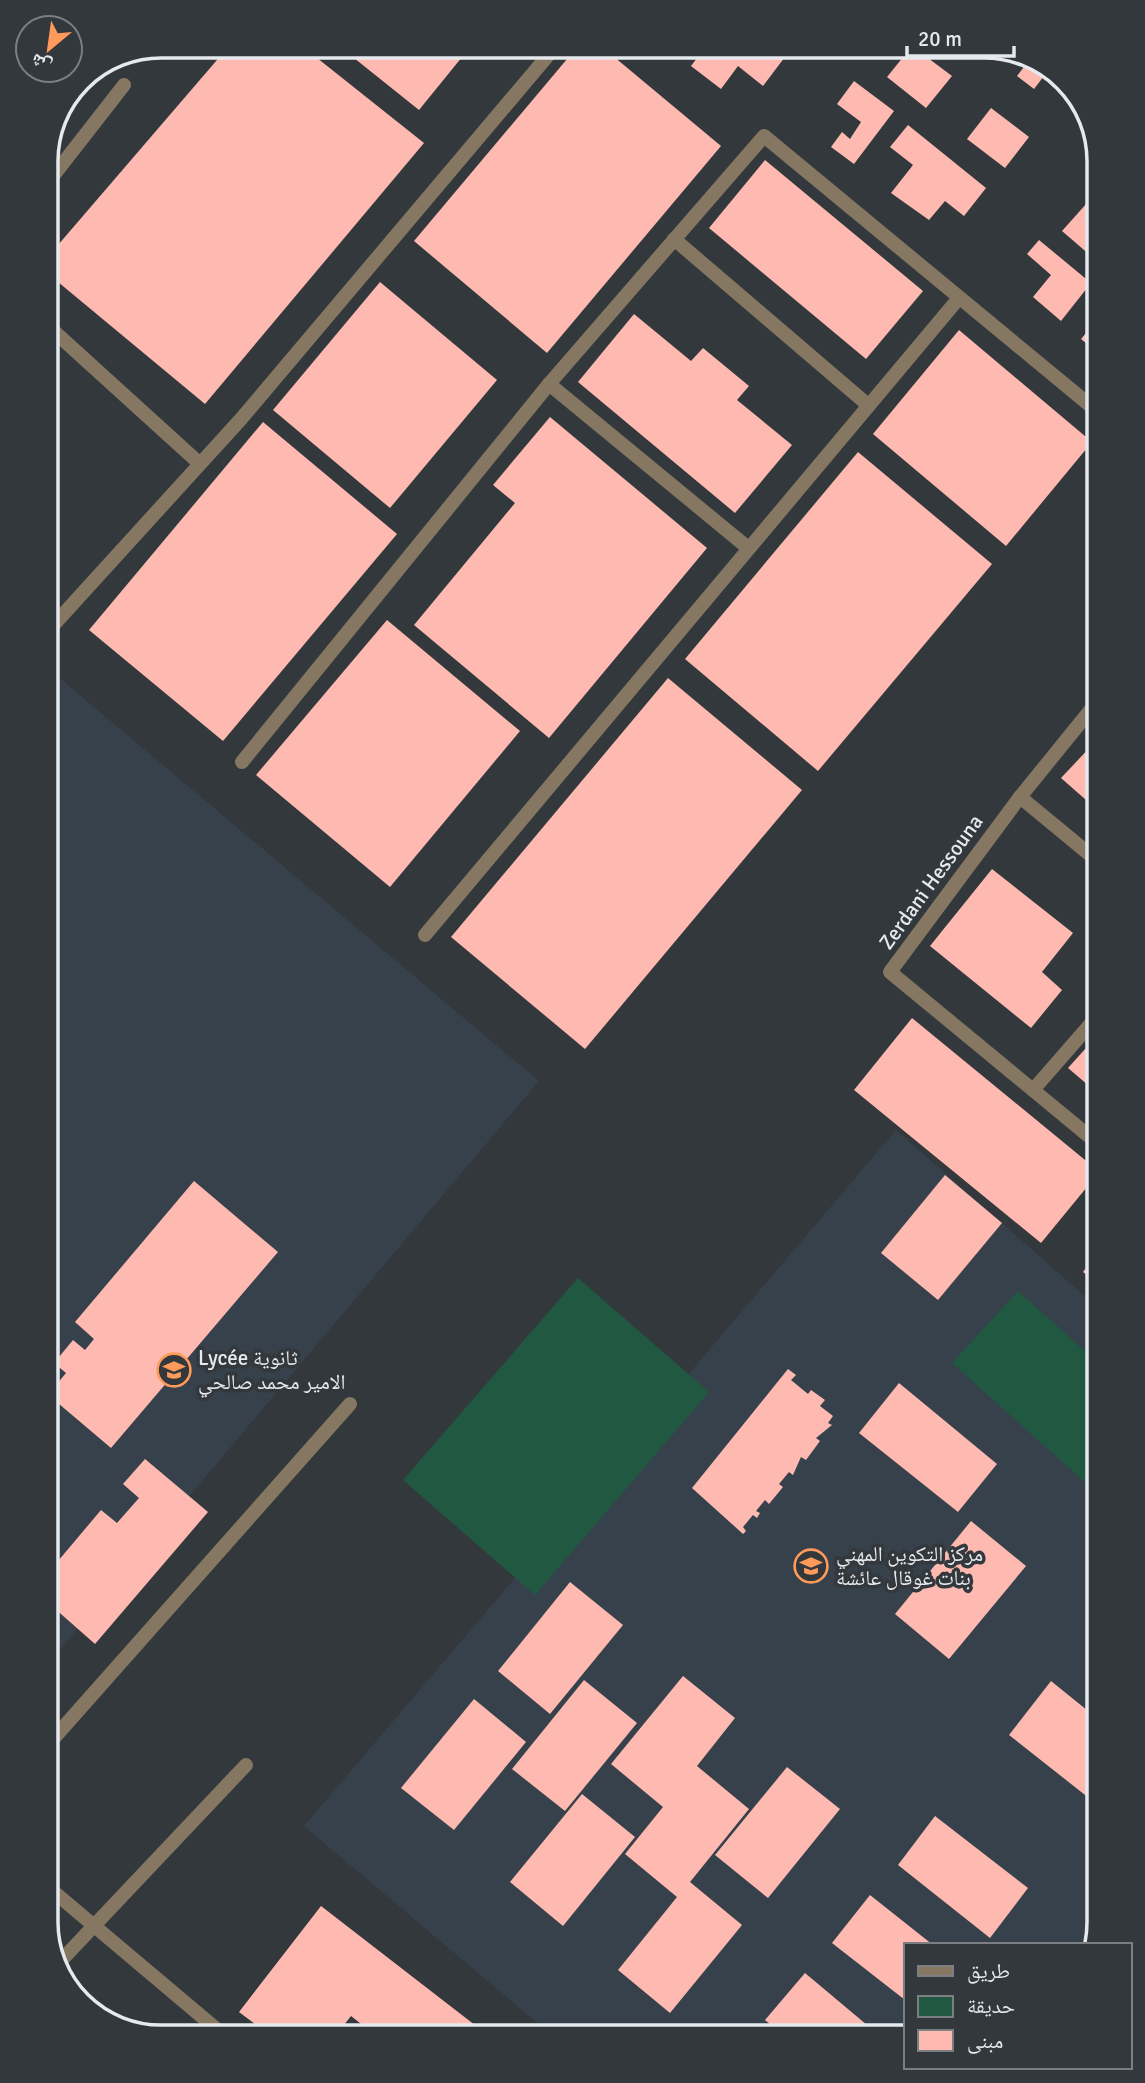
<svg xmlns="http://www.w3.org/2000/svg" width="1145" height="2083" viewBox="0 0 1145 2083" font-family="Signika,'Noto Naskh Arabic',sans-serif">
<style>
.built{fill:#37414b}
.green{fill:#215842}
.building{fill:#febab0}
.lines{fill:none;stroke-linecap:round;stroke-linejoin:round}
.street{stroke:#857761;stroke-width:14}
.labels{text-anchor:middle;stroke-width:7;stroke-linejoin:round;paint-order:stroke}
.street-label{font-size:21px;fill:#e6e9ed;stroke:#33383d}
.poi-label{font-size:21px;fill:#e6e9ed;stroke:#33383d;text-anchor:start}
.rim{fill:none;stroke:#e6e9ed;stroke-width:3.5}
</style>
<rect width="100%" height="100%" fill="#33383d"/>
<g class="built">
<polygon points="50,670 539,1081 53,1658 48,672"/>
<polygon points="896,1130 1096,1306 1099,1923 1093,1945 905,1945 905,2030 549,2033 304,1826"/>
</g>
<g class="green">
<polygon points="578,1278 709,1392 535,1595 403,1480"/>
<polygon points="1018,1291 1097,1362 1097,1493 952,1363"/>
</g>
<g class="building">
<polygon points="229,46 302,46 424,143 205,404 46,272 46,259"/>
<polygon points="339,46 471,46 419,110"/>
<polygon points="578,46 601,46 721,146 547,353 414,241"/>
<polygon points="706,46 787,46 791,49 763,86 738,66 721,89 691,66"/>
<polygon points="912,46 952,76 926,108 887,77"/>
<polygon points="1030,59 1049,65 1063,83 1047,72 1034,89 1017,76"/>
<polygon points="854,81 894,111 854,164 831,147 842,132 850,139 861,122 837,104"/>
<polygon points="991,108 1029,137 1005,168 967,139"/>
<polygon points="908,125 986,188 964,216 945,201 929,220 891,193 913,165 890,147"/>
<polygon points="765,160 923,291 866,359 709,228"/>
<polygon points="1087,203 1091,206 1091,256 1062,231"/>
<polygon points="1039,240 1091,283 1061,321 1033,297 1051,275 1027,254"/>
<polygon points="380,282 497,380 390,508 273,410"/>
<polygon points="634,314 691,361 703,348 749,386 737,400 792,445 735,513 578,382"/>
<polygon points="1092,326 1092,348 1081,339"/>
<polygon points="959,330 1092,442 1006,546 873,434"/>
<polygon points="550,417 707,548 549,738 414,625 515,503 493,485"/>
<polygon points="263,422 397,534 223,741 89,630"/>
<polygon points="858,452 992,564 818,771 685,659"/>
<polygon points="387,620 520,731 390,887 256,775"/>
<polygon points="668,678 802,790 585,1049 451,937"/>
<polygon points="1094,743 1094,807 1061,778"/>
<polygon points="992,869 1073,933 1042,972 1062,990 1031,1028 930,946"/>
<polygon points="912,1018 1096,1169 1096,1176 1041,1243 854,1090"/>
<polygon points="1095,1038 1095,1091 1068,1068"/>
<polygon points="945,1175 1002,1223 938,1300 881,1253"/>
<polygon points="194,1181 278,1252 111,1448 52,1398 52,1390 66,1373 54,1363 73,1340 85,1350 94,1339 75,1322"/>
<polygon points="1096,1255 1096,1282 1083,1272"/>
<polygon points="788,1369 796,1375 791,1380 808,1394 811,1390 825,1400 820,1406 833,1416 828,1423 832,1425 816,1438 820,1441 806,1460 801,1457 793,1475 789,1472 779,1484 783,1487 769,1504 765,1500 756,1511 760,1513 757,1518 753,1515 743,1527 746,1531 743,1534 692,1488"/>
<polygon points="899,1383 997,1464 958,1512 859,1433"/>
<polygon points="145,1459 208,1512 95,1644 53,1607 53,1567 101,1510 117,1523 139,1498 123,1484"/>
<polygon points="971,1521 1026,1566 949,1659 895,1614"/>
<polygon points="570,1582 623,1625 550,1714 498,1671"/>
<polygon points="683,1676 735,1718 697,1766 749,1809 690,1882 742,1925 670,2013 618,1970 677,1897 625,1854 663,1807 611,1764"/>
<polygon points="584,1680 637,1723 565,1811 512,1769"/>
<polygon points="1051,1681 1098,1719 1099,1806 1009,1735"/>
<polygon points="474,1699 526,1742 454,1830 401,1788"/>
<polygon points="787,1767 840,1809 768,1898 715,1855"/>
<polygon points="582,1794 635,1837 563,1926 510,1882"/>
<polygon points="935,1816 1028,1888 990,1938 898,1865"/>
<polygon points="870,1895 933,1945 905,1945 905,2000 832,1943"/>
<polygon points="321,1906 480,2029 476,2034 375,2035 351,2016 336,2035 271,2036 239,2012"/>
<polygon points="805,1973 873,2030 778,2031 765,2020"/>
</g>
<g class="lines">
<g class="street">
<polyline points="46,185 124,85"/>
<polyline points="674,239 868,405"/>
<polyline points="47,325 199,463"/>
<polyline points="549,384 747,547"/>
<polyline points="48,631 241,419 556,46"/>
<polyline points="1093,707 1020,797 890,972 1096,1142"/>
<polyline points="242,762 549,384 764,136 1092,407"/>
<polyline points="1020,797 1094,858"/>
<polyline points="425,935 959,298"/>
<polyline points="1033,1090 1095,1019"/>
<polyline points="53,1739 350,1404"/>
<polyline points="54,1892 226,2037"/>
<polyline points="55,1967 246,1765"/>
</g>
</g>
<defs>
<symbol id="school-ring" viewBox="-11 -11 22 22"><circle r="9.5" fill="#33383d" stroke="#ff9b5a" stroke-width="1.5"/><path d="M0-5L7-2L0 1L-7-2ZM-4 1L0 2.5L4 1V4Q0 6-4 4Z" fill="#ff9b5a"/></symbol>
<symbol id="university-ring" viewBox="-11 -11 22 22"><circle r="9.5" fill="#33383d" stroke="#ff9b5a" stroke-width="1.5"/><path d="M0-5L7-2L0 1L-7-2ZM-4 1L0 2.5L4 1V4Q0 6-4 4Z" fill="#ff9b5a"/></symbol>
</defs>
<g fill-rule="evenodd">
<use href="#school-ring" x="155" y="1351" width="38" height="38"/>
<use href="#university-ring" x="792" y="1547" width="38" height="38"/>
</g>
<g class="labels">
<g class="street-label">
<text transform="translate(931 882) rotate(-54)" y="7">Zerdani Hessouna</text>
</g>
<g class="poi-label">
<text x="198" y="1365">Lycée ثانوية<tspan x="198" dy="24">الامير محمد صالحي</tspan></text>
<text x="836" y="1561">مركز التكوين المهني<tspan x="836" dy="24">بنات غوقال عائشة</tspan></text>
</g>
</g>
<path d="M0 0H1145V2083H0ZM161 58H984A103 103 0 0 1 1087 161V1922A103 103 0 0 1 984 2025H161A103 103 0 0 1 58 1922V161A103 103 0 0 1 161 58Z" fill="#33383d" fill-rule="evenodd"/>
<path class="rim" d="M161 58H984A103 103 0 0 1 1087 161V1922A103 103 0 0 1 984 2025H161A103 103 0 0 1 58 1922V161A103 103 0 0 1 161 58Z"/>
<rect x="904" y="1943" width="228" height="126" fill="#33383d" stroke="#7b7f83" stroke-width="2"/>
<rect x="918" y="1966" width="35" height="10" fill="#857761" stroke="#7b7f83" stroke-width="2"/>
<text x="967" y="1978" font-size="21" fill="#e6e9ed">طريق</text>
<rect x="918" y="1996" width="35" height="21" fill="#215842" stroke="#7b7f83" stroke-width="2"/>
<text x="967" y="2013" font-size="21" fill="#e6e9ed">حديقة</text>
<rect x="918" y="2030" width="35" height="21" fill="#febab0" stroke="#7b7f83" stroke-width="2"/>
<text x="967" y="2048" font-size="21" fill="#e6e9ed">مبنى</text>
<g transform="translate(49 49) rotate(209)"><circle r="33" fill="#33383d" stroke="#7b7f83" stroke-width="2"/>
<path d="M0-5L12 26L0 18L-12 26Z" fill="#ff9b5a"/>
<text y="-10" font-size="19" font-weight="bold" text-anchor="middle" fill="#e6e9ed">ش</text>
</g>
<path d="M907 46v10h107v-10" fill="none" stroke="#e6e9ed" stroke-width="3.5"/>
<text x="918" y="46" font-size="21" fill="#e6e9ed" stroke="#33383d" stroke-width="5" paint-order="stroke">20 m</text>
</svg>
